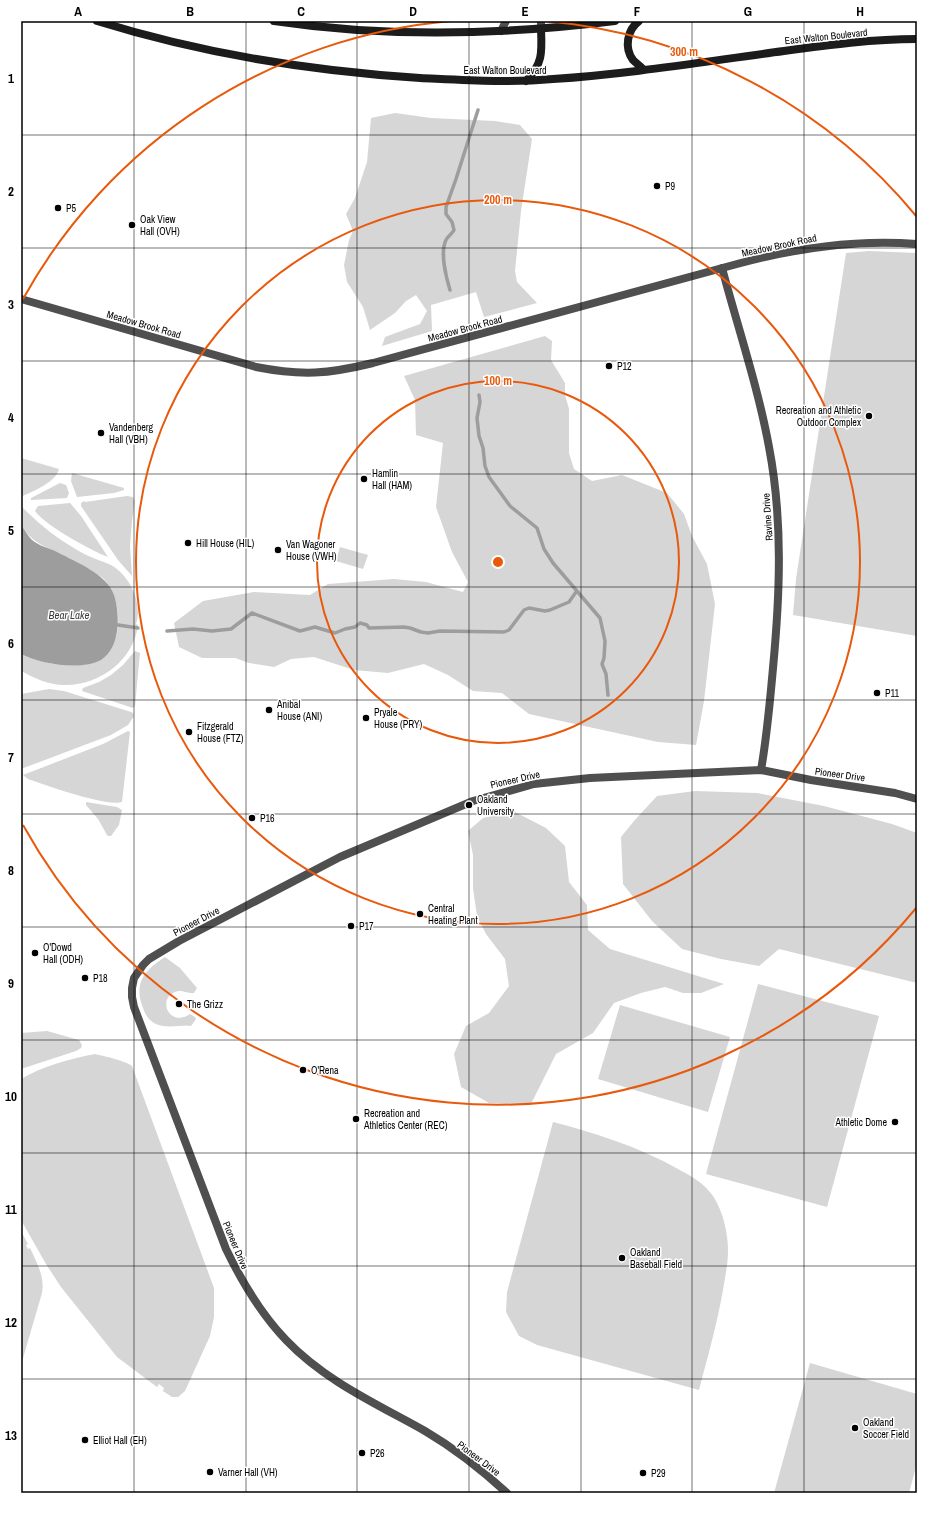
<svg xmlns="http://www.w3.org/2000/svg" width="938" height="1514" viewBox="0 0 938 1514" font-family="'Archivo Narrow',sans-serif">
<style>
.green{fill:#d6d6d6}
.water{fill:#9d9d9d}
.lines{fill:none;stroke-linecap:round;stroke-linejoin:round}
.stream{stroke:#9d9d9d;stroke-width:3.5}
.minor{stroke:#4f4f4f;stroke-width:8}
.secondary{stroke:#1c1c1c;stroke-width:8}
.grid{fill:none;stroke:#000;stroke-width:1;stroke-opacity:0.55}
.ring{fill:none;stroke:#e8590c;stroke-width:2}
.poi-dot{fill:#000;stroke:#fff;stroke-width:1.5}
.labels{text-anchor:middle;stroke-width:3;stroke-linejoin:round;paint-order:stroke}
.street-label{font-size:10px;fill:#000;stroke:#fff}
.poi-label{font-size:10px;fill:#000;stroke:#fff;text-anchor:start}
.water-label{font-size:11px;font-style:italic;fill:#3e3e3e;stroke:#fff}
.centre{fill:#e8590c;stroke:#fff;stroke-width:2}
.ring-label{font-size:12px;text-anchor:middle;font-weight:bold;fill:#e8590c;stroke:#fff;stroke-width:3;stroke-linejoin:round;paint-order:stroke}
.neatline{fill:none;stroke:#000;stroke-width:1.5}
.grid-label{font-size:13px;text-anchor:middle;font-weight:bold;fill:#000}
</style>
<rect width="100%" height="100%" fill="#fff"/>
<g class="green">
<polygon points="395,113 431,118 495,121 520,125 532,139 521,211 515,271 517,282 537,303 484,317 476,292 431,305 432,331 382,346 385,337 420,324 427,311 416,295 406,301 395,313 370,330 363,307 347,282 344,265 349,240 353,231 346,214 355,198 367,162 371,118"/>
<polygon points="869,251 917,253 917,636 793,615 796,579 846,253"/>
<polygon points="545,336 552,341 551,360 565,383 565,395 569,409 569,453 574,469 592,481 622,475 667,493 684,514 692,536 707,564 715,604 704,701 696,745 658,742 529,714 502,693 473,691 448,675 424,664 388,673 354,670 314,657 291,659 274,667 249,663 235,658 202,658 179,647 174,623 203,601 254,592 310,595 328,584 394,579 426,582 463,592 468,582 452,552 436,507 443,443 416,435 415,400 404,376"/>
<path d="M21,458L59,469C55,483 35,490 23,496L21,495Z"/>
<polygon points="72,473 124,488 124,490 114,493 77,497 71,481"/>
<polygon points="60,483 66,485 69,493 67,498 31,500 31,498"/>
<polygon points="127,496 133,497 135,502 132,521 130,546 132,576 118,560 81,506 81,503 84,501 85,502"/>
<path d="M70,503L81,516L108,557C90,550 46,526 35,511L38,506Z"/>
<path d="M21,506C36,521 51,534 69,545C76,549 83,554 91,557C97,560 105,562 111,565C130,576 143,603 136,624L138,625C134,660 99,686 64,685C49,685 34,678 21,671V654C40,664 82,671 101,659C109,655 113,645 116,637C119,626 119,614 116,604C114,597 109,584 104,579C93,570 69,558 56,552C44,546 35,543 26,532C25,530 22,527 21,525C20,519 21,512 21,506Z"/>
<polygon points="340,547 368,555 363,569 336,561"/>
<polygon points="135,651 140,653 135,706 133,708 82,691 83,688 99,682 111,675 123,665"/>
<polygon points="49,689 64,691 131,712 133,713 134,716 128,725 111,735 21,769 21,694"/>
<path d="M128,731L130,732L122,802C106,807 46,785 28,779L23,775L103,744Z"/>
<polygon points="695,791 757,793 824,806 892,824 917,833 917,983 779,949 759,966 721,959 682,949 652,921 623,884 621,837 634,821 657,796"/>
<polygon points="86,802 117,807 122,810 119,825 111,836 108,836 107,835 98,819 86,805"/>
<polygon points="513,811 546,828 565,846 569,882 587,905 588,930 610,949 724,984 701,993 683,993 665,987 641,993 614,1003 593,1033 556,1054 531,1104 489,1103 461,1087 454,1054 466,1026 489,1013 509,986 505,959 486,934 477,916 473,888 473,855 468,831 483,818"/>
<path d="M165,957L180,968L197,988L194,993C187,994 181,989 175,992C157,999 169,1028 190,1014L195,1017L196,1019L191,1026C180,1025 164,1029 154,1023C148,1019 145,1014 143,1008C133,983 145,970 165,957Z"/>
<polygon points="758,984 879,1016 827,1207 706,1174"/>
<polygon points="620,1005 730,1037 708,1112 598,1079"/>
<polygon points="47,1031 79,1040 82,1045 81,1048 76,1051 21,1069 21,1033"/>
<path d="M95,1054C104,1056 126,1061 132,1066L214,1288V1317L210,1336L185,1391L178,1397H172L163,1391L164,1388L159,1384L157,1387L117,1357L61,1287L46,1264L21,1220V1079C41,1067 72,1058 95,1054Z"/>
<path d="M553,1122C596,1133 639,1147 678,1169C691,1176 704,1183 713,1196C723,1211 728,1233 728,1251C728,1264 725,1277 723,1290C717,1324 708,1356 699,1390L537,1345L519,1336L506,1312L507,1292Z"/>
<path d="M21,1231L28,1244L26,1245L28,1249L30,1248C37,1263 45,1277 42,1293L21,1365Z"/>
<polygon points="810,1363 917,1394 917,1463 909,1493 774,1493"/>
</g>
<path class="water" d="M21,525C25,530 28,536 32,540C39,546 49,548 57,552C76,562 107,574 114,595C120,614 121,647 101,660C81,671 40,664 21,654Z"/>
<g class="lines">
<g class="stream">
<path d="M450,290C446,277 440,252 446,240C448,236 452,234 454,230L452,222L446,214V207L456,179L478,110"/>
<polyline points="479,395 480,402 477,418 479,436 483,448 485,466 489,477 510,506 537,528 544,549 553,563 600,618 605,641 604,658 602,664 606,674 608,695"/>
<polyline points="118,625 138,628"/>
<polyline points="167,631 193,629 212,631 231,629 252,613 300,631 315,627 335,633 345,629 355,627 360,623 367,625 369,628 404,627 410,628 421,632 428,633 440,631 504,632 509,630 524,610 529,608 545,611 550,610 569,602 576,592"/>
</g>
<g class="minor">
<polyline points="541,21 541,29"/>
<polyline points="501,31 506,21"/>
<path d="M722,268C738,328 758,387 769,447C783,520 780,594 773,668C770,702 767,736 761,770"/>
<path d="M21,299L256,367C302,376 328,374 373,363L737,264C796,248 856,239 917,244"/>
<path d="M507,1493C482,1470 454,1448 425,1431C377,1404 325,1381 286,1340C260,1313 242,1282 226,1249L134,1007L132,997V988L134,978L143,965L149,959L179,941L340,857L473,801L534,784L590,778L761,770L811,780L895,793L917,799"/>
</g>
<g class="secondary">
<path d="M97,21C203,54 309,71 420,78C464,80 509,83 553,79C630,74 708,61 784,51C828,45 873,39 917,39"/>
<path d="M274,21C388,38 502,35 615,21"/>
<path d="M639,21C627,30 624,48 633,60C636,63 640,66 643,69"/>
<path d="M526,81C543,64 542,52 541,29"/>
</g>
</g>
<path class="grid" d="M134,21V1493M246,21V1493M357,21V1493M469,21V1493M581,21V1493M692,21V1493M804,21V1493M21,135H917M21,248H917M21,361H917M21,474H917M21,587H917M21,700H917M21,814H917M21,927H917M21,1040H917M21,1153H917M21,1266H917M21,1379H917"/>
<g class="ring">
<circle cx="498" cy="562" r="181"/>
<circle cx="498" cy="562" r="362"/>
<path d="M917 907A543 543 0 0 1 23 825M23 299A543 543 0 0 1 451 21M545 21A543 543 0 0 1 917 217"/>
</g>
<g class="poi-dot">
<circle cx="657" cy="186" r="4"/>
<circle cx="58" cy="208" r="4"/>
<circle cx="132" cy="225" r="4"/>
<circle cx="609" cy="366" r="4"/>
<circle cx="869" cy="416" r="4"/>
<circle cx="101" cy="433" r="4"/>
<circle cx="364" cy="479" r="4"/>
<circle cx="188" cy="543" r="4"/>
<circle cx="278" cy="550" r="4"/>
<circle cx="877" cy="693" r="4"/>
<circle cx="269" cy="710" r="4"/>
<circle cx="366" cy="718" r="4"/>
<circle cx="189" cy="732" r="4"/>
<circle cx="469" cy="805" r="4"/>
<circle cx="252" cy="818" r="4"/>
<circle cx="420" cy="914" r="4"/>
<circle cx="351" cy="926" r="4"/>
<circle cx="35" cy="953" r="4"/>
<circle cx="85" cy="978" r="4"/>
<circle cx="179" cy="1004" r="4"/>
<circle cx="303" cy="1070" r="4"/>
<circle cx="356" cy="1119" r="4"/>
<circle cx="895" cy="1122" r="4"/>
<circle cx="622" cy="1258" r="4"/>
<circle cx="855" cy="1428" r="4"/>
<circle cx="85" cy="1440" r="4"/>
<circle cx="362" cy="1453" r="4"/>
<circle cx="210" cy="1472" r="4"/>
<circle cx="643" cy="1473" r="4"/>
</g>
<g class="labels">
<g class="street-label">
<text transform="translate(826 36) rotate(-6)" y="4">East Walton Boulevard</text>
<text x="505" y="74">East Walton Boulevard</text>
<text transform="translate(779 245) rotate(-12)" y="4">Meadow Brook Road</text>
<text transform="translate(144 324) rotate(16)" y="4">Meadow Brook Road</text>
<text transform="translate(465 328) rotate(-15)" y="4">Meadow Brook Road</text>
<text transform="translate(767 517) rotate(-94)" y="4">Ravine Drive</text>
<text transform="translate(840 774) rotate(8)" y="4">Pioneer Drive</text>
<text transform="translate(515 779) rotate(-13)" y="4">Pioneer Drive</text>
<text transform="translate(196 921) rotate(-28)" y="4">Pioneer Drive</text>
<text transform="translate(236 1245) rotate(67)" y="4">Pioneer Drive</text>
<text transform="translate(479 1458) rotate(37)" y="4">Pioneer Drive</text>
</g>
<g class="poi-label">
<text x="665" y="190">P9</text>
<text x="66" y="212">P5</text>
<text x="140" y="223">Oak View<tspan x="140" dy="12">Hall (OVH)</tspan></text>
<text x="617" y="370">P12</text>
<text x="861" y="414" text-anchor="end">Recreation and Athletic<tspan x="861" dy="12">Outdoor Complex</tspan></text>
<text x="109" y="431">Vandenberg<tspan x="109" dy="12">Hall (VBH)</tspan></text>
<text x="372" y="477">Hamlin<tspan x="372" dy="12">Hall (HAM)</tspan></text>
<text x="196" y="547">Hill House (HIL)</text>
<text x="286" y="548">Van Wagoner<tspan x="286" dy="12">House (VWH)</tspan></text>
<text x="885" y="697">P11</text>
<text x="277" y="708">Anibal<tspan x="277" dy="12">House (ANI)</tspan></text>
<text x="374" y="716">Pryale<tspan x="374" dy="12">House (PRY)</tspan></text>
<text x="197" y="730">Fitzgerald<tspan x="197" dy="12">House (FTZ)</tspan></text>
<text x="477" y="803">Oakland<tspan x="477" dy="12">University</tspan></text>
<text x="260" y="822">P16</text>
<text x="428" y="912">Central<tspan x="428" dy="12">Heating Plant</tspan></text>
<text x="359" y="930">P17</text>
<text x="43" y="951">O'Dowd<tspan x="43" dy="12">Hall (ODH)</tspan></text>
<text x="93" y="982">P18</text>
<text x="187" y="1008">The Grizz</text>
<text x="311" y="1074">O'Rena</text>
<text x="364" y="1117">Recreation and<tspan x="364" dy="12">Athletics Center (REC)</tspan></text>
<text x="887" y="1126" text-anchor="end">Athletic Dome</text>
<text x="630" y="1256">Oakland<tspan x="630" dy="12">Baseball Field</tspan></text>
<text x="863" y="1426">Oakland<tspan x="863" dy="12">Soccer Field</tspan></text>
<text x="93" y="1444">Elliot Hall (EH)</text>
<text x="370" y="1457">P26</text>
<text x="218" y="1476">Varner Hall (VH)</text>
<text x="651" y="1477">P29</text>
</g>
<g class="water-label">
<text x="69" y="619">Bear Lake</text>
</g>
</g>
<circle cx="498" cy="562" r="6" class="centre"/>
<g class="ring-label">
<text x="684" y="56">300 m</text>
<text x="498" y="204">200 m</text>
<text x="498" y="385">100 m</text>
</g>
<rect width="938" height="1514" fill="none" stroke="#ffffff" stroke-width="44"/>
<rect x="22" y="22" width="894" height="1470" class="neatline"/>
<g class="grid-label">
<text x="78" y="16">A</text>
<text x="190" y="16">B</text>
<text x="301" y="16">C</text>
<text x="413" y="16">D</text>
<text x="525" y="16">E</text>
<text x="637" y="16">F</text>
<text x="748" y="16">G</text>
<text x="860" y="16">H</text>
<text x="11" y="83">1</text>
<text x="11" y="196">2</text>
<text x="11" y="309">3</text>
<text x="11" y="422">4</text>
<text x="11" y="535">5</text>
<text x="11" y="648">6</text>
<text x="11" y="762">7</text>
<text x="11" y="875">8</text>
<text x="11" y="988">9</text>
<text x="11" y="1101">10</text>
<text x="11" y="1214">11</text>
<text x="11" y="1327">12</text>
<text x="11" y="1440">13</text>
</g>
</svg>
